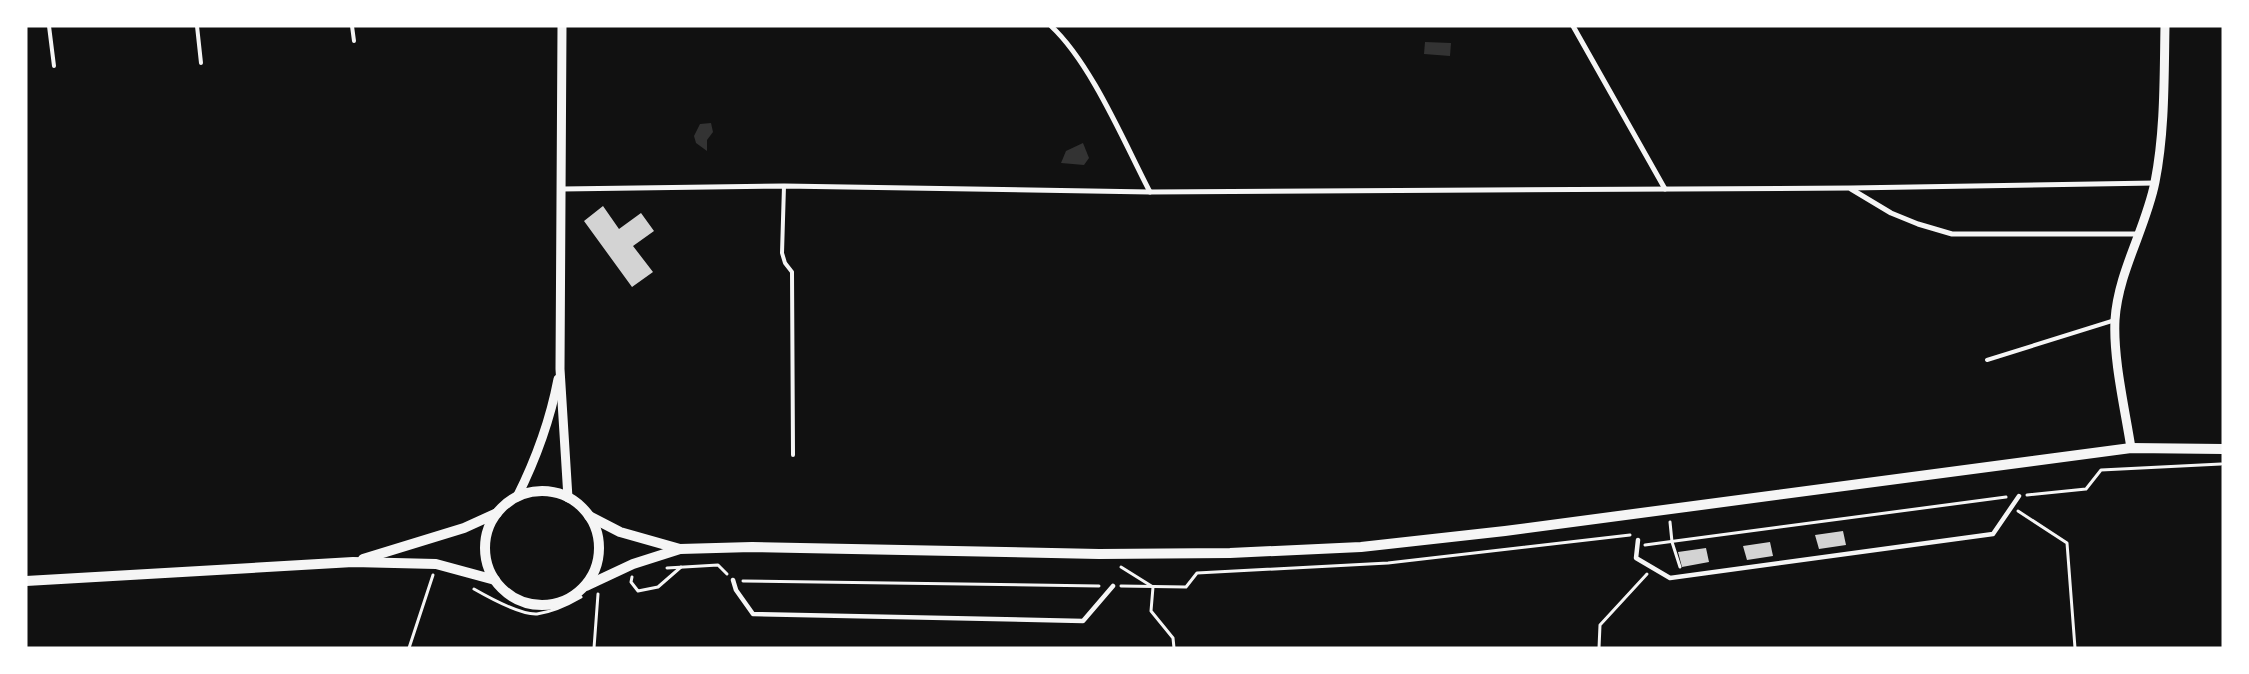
<svg xmlns="http://www.w3.org/2000/svg" width="2249" height="674" viewBox="0 0 2249 674" font-family="'Varela Round',sans-serif">
<style>
.water{fill:#333}
.building{fill:#d3d3d3}
.lines{fill:none;stroke-linecap:round;stroke-linejoin:round}
.path{stroke:#f5f5f5;stroke-width:3}
.service{stroke:#f5f5f5;stroke-width:4}
.pedestrian{stroke:#f5f5f5;stroke-width:4.5}
.minor{stroke:#f5f5f5;stroke-width:5}
.tertiary{stroke:#f5f5f5;stroke-width:9}
.secondary{stroke:#f5f5f5;stroke-width:10}
</style>
<rect width="100%" height="100%" fill="#111"/>
<g class="water">
<polygon points="1425,42 1451,43 1450,56 1424,54"/>
<polygon points="711,123 713,132 707,140 707,151 696,143 694,136 700,124"/>
<polygon points="1083,143 1089,158 1084,165 1061,163 1066,151"/>
</g>
<g class="building">
<polygon points="603,206 619,229 641,213 654,231 633,246 653,272 632,287 584,221"/>
<polygon points="1843,531 1846,545 1819,549 1815,535"/>
<polygon points="1770,542 1773,556 1747,560 1743,546"/>
<polygon points="1706,548 1709,562 1682,567 1678,552"/>
</g>
<g class="lines">
<g class="path">
<polyline points="2027,495 2086,489 2101,470 2221,464"/>
<polyline points="2018,511 2067,543 2075,648"/>
<polyline points="1670,522 1672,542 1680,567"/>
<polyline points="1645,545 2006,497"/>
<polyline points="1121,567 1153,587 1151,611 1173,638 1174,648"/>
<polyline points="667,568 718,565 727,574"/>
<polyline points="632,577 631,582 638,591 658,587 681,567"/>
<polyline points="743,581 1099,586"/>
<polyline points="1121,586 1186,587 1197,573 1388,563 1630,535"/>
<path d="M474,589C488,597 520,615 537,614C551,612 569,604 581,597"/>
<polyline points="409,648 433,575"/>
<polyline points="594,648 598,594"/>
<polyline points="1599,648 1600,625 1647,574"/>
</g>
<g class="service">
<polyline points="49,26 54,66"/>
<polyline points="197,26 201,63"/>
<polyline points="352,26 354,41"/>
<polyline points="784,186 782,253 785,263 792,272 793,455"/>
<polyline points="1987,360 2115,320"/>
</g>
<g class="pedestrian">
<polyline points="1638,540 1636,558 1670,578 1993,534 2019,496"/>
<polyline points="733,580 736,590 753,614 1083,621 1113,586"/>
</g>
<g class="minor">
<path d="M1051,26C1091,63 1124,142 1150,192"/>
<polyline points="1573,26 1665,189"/>
<polyline points="562,189 784,186 1150,192 1851,188 2155,183"/>
<polyline points="1851,189 1891,213 1918,224 1952,234 2138,234"/>
</g>
<g class="tertiary">
<polyline points="562,26 560,369 568,498"/>
<path d="M2131,448C2125,409 2113,359 2115,320C2118,272 2146,228 2155,182C2165,131 2164,78 2165,26"/>
<path d="M517,497C536,459 550,421 558,379"/>
</g>
<g class="secondary">
<circle cx="542" cy="548" r="57"/>
<polyline points="589,516 620,532 680,549 752,547 1099,554 1230,553 1361,547 1505,531 2131,448 2223,449"/>
<polyline points="363,559 464,528 497,513"/>
<polyline points="26,581 353,562 436,564 495,580"/>
<polyline points="586,586 633,564 680,549"/>
</g>
</g>
<rect width="2249" height="674" fill="none" stroke="#ffffff" stroke-width="55"/>
</svg>
